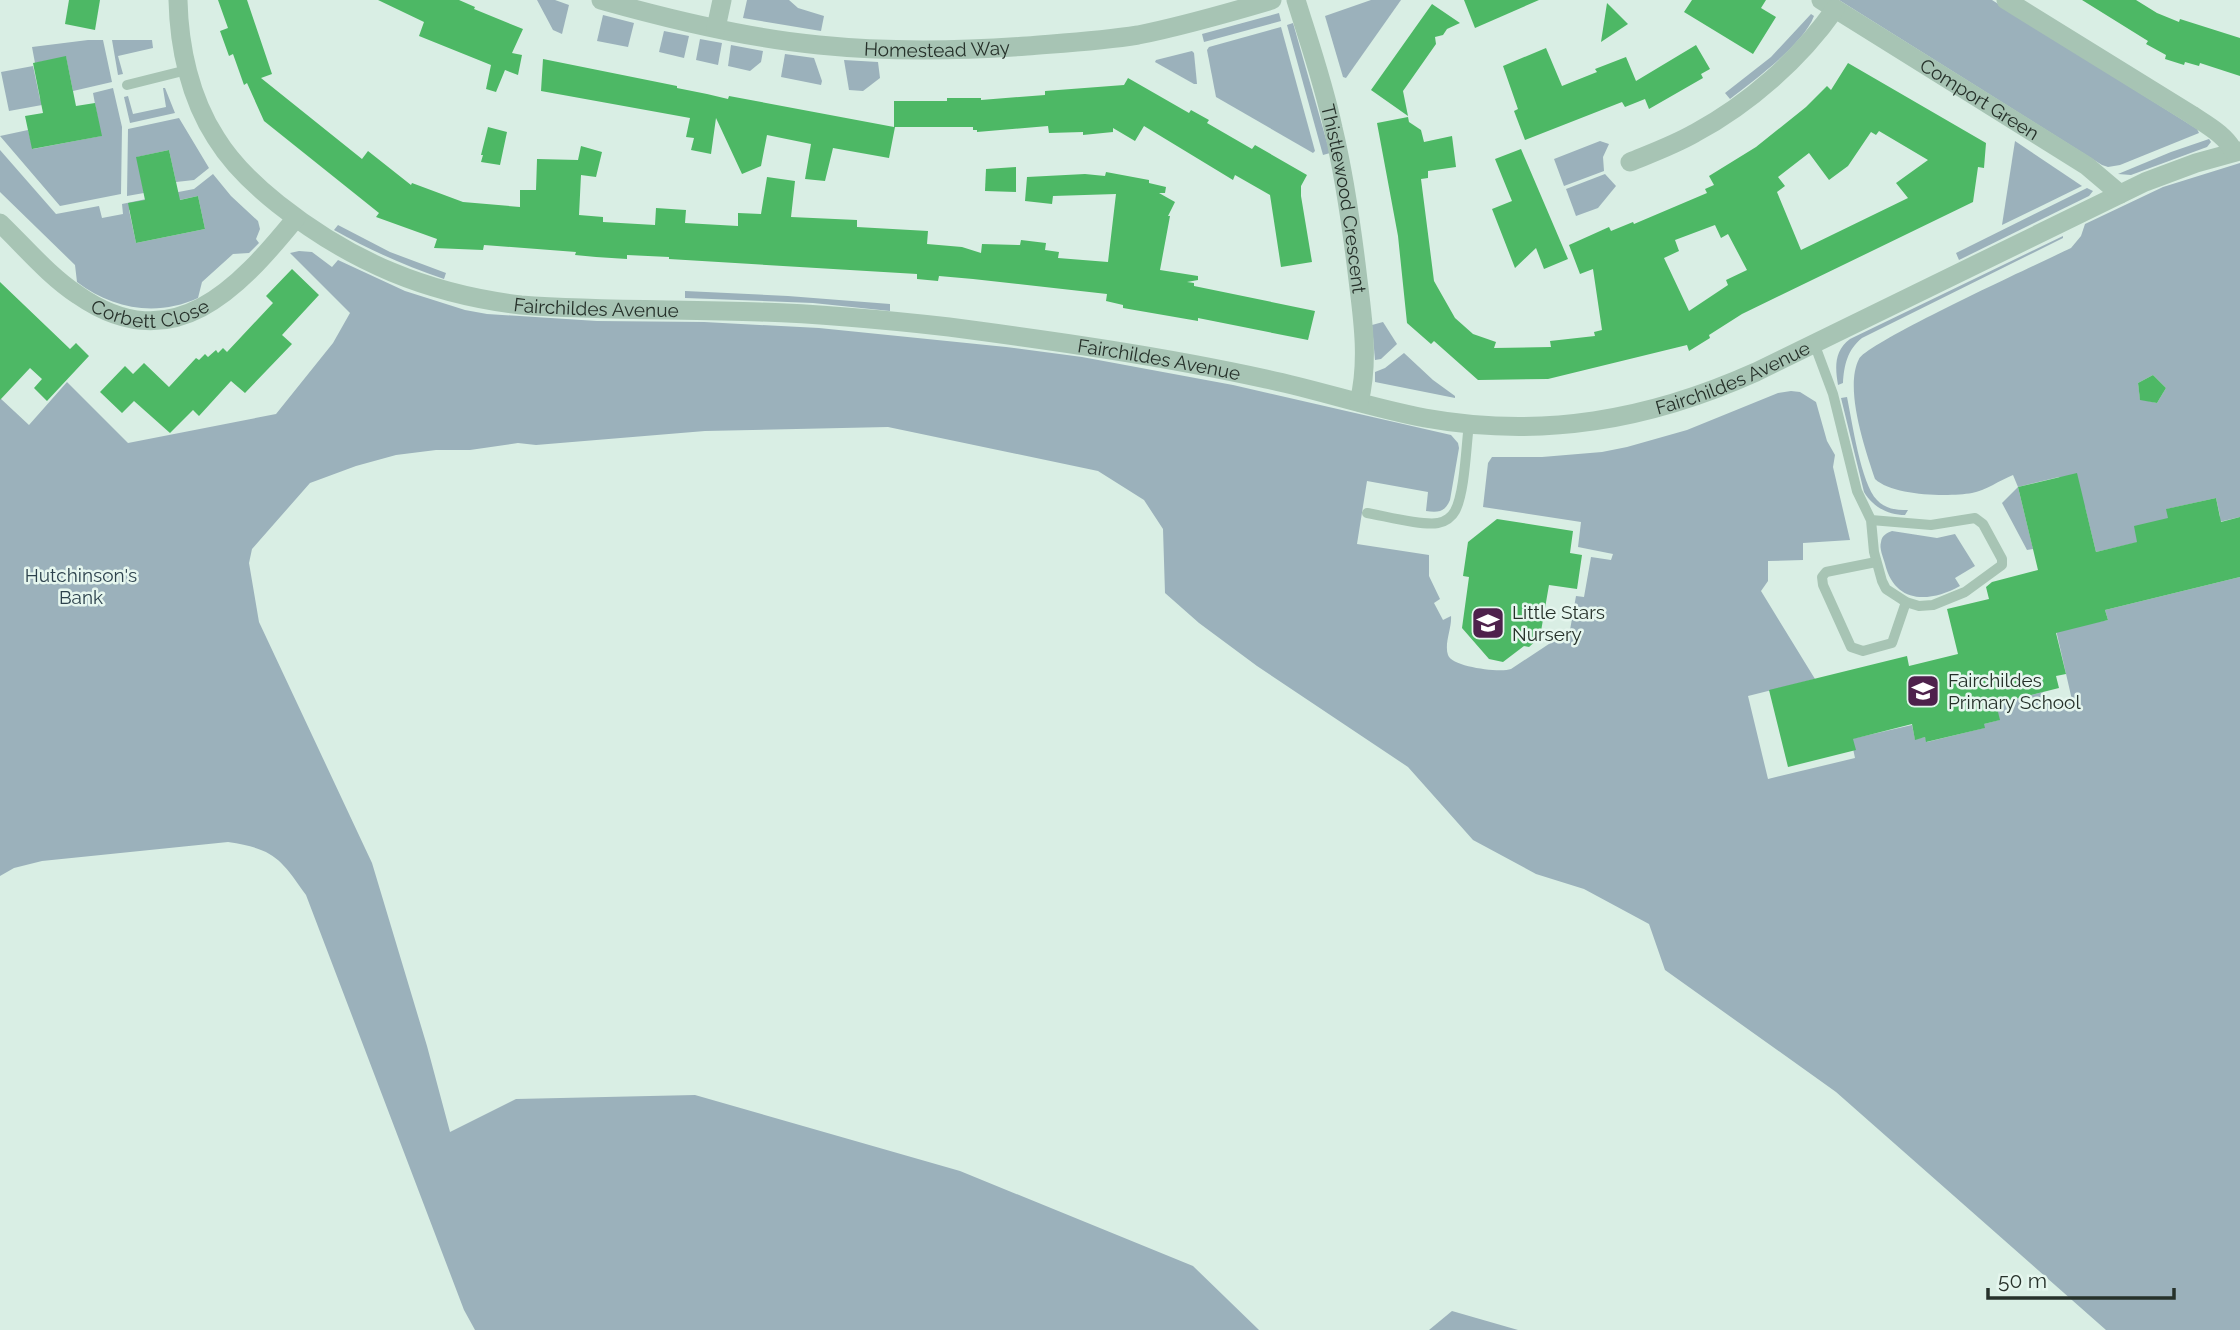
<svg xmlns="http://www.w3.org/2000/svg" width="2240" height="1330" viewBox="0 0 2240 1330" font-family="Raleway,sans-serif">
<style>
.green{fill:#9bb1bb;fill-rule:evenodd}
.building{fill:#4db865;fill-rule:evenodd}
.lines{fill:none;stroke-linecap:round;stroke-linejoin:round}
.service{stroke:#a7c4b4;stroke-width:10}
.minor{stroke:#a7c4b4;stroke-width:19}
.labels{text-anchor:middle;stroke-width:5;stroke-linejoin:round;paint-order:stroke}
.street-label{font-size:19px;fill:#26312a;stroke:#e5f6ee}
.park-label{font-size:19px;fill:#2d424d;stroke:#e5f6ee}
.poi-label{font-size:19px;fill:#26312a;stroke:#e5f6ee;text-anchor:start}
</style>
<rect width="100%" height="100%" fill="#d9eee4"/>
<g class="green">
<polygon points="537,0 555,0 569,5 562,34 553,30"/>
<polygon points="747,0 789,0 798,8 824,16 821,31 743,18"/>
<polygon points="1371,0 1401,0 1346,78 1343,77 1325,16"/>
<polygon points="1839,0 1992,0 2197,129 2199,133 2120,165 2108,167 2102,165"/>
<polygon points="1279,13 1281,21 1204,42 1202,34"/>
<path d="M1811,14L1814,16C1803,45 1754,80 1730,99L1725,93L1771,57Z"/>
<polygon points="603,15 634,23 628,47 597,41"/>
<polygon points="1293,23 1330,153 1323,155 1287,25"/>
<polygon points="1281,27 1315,151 1313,153 1216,97 1207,50 1209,47"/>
<polygon points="664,31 689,36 684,58 659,52"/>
<polygon points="700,39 722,43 718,65 696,60"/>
<polygon points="88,40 103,40 112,82 73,91 66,57 35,63 32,47"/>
<polygon points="112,40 152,40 153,48 118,56 123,74 118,75"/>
<polygon points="731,45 763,51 761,62 750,71 728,66"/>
<polygon points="1192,51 1194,53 1197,84 1194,84 1155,62 1156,60"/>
<polygon points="785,54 814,58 822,81 821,85 781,77"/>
<polygon points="844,60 878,62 880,78 863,91 849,90"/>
<polygon points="33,66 40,99 53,103 9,111 1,72"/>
<polygon points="113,88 122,127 121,194 60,206 0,136 28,130 33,149 101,136 93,93"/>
<polygon points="163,88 165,88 175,113 130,123 124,97 128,96 133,114 166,107"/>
<polygon points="179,118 209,168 194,180 176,182 169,150 137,157 144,193 127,196 128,129"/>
<polygon points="2209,139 2211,142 2207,147 2131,175 2118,174 2171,152"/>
<polygon points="1600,141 1609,144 1603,157 1604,171 1564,186 1554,159"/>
<polygon points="2015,141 2082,186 2002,225"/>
<path d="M0,150L56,214L99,206L102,218L123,214L122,204L156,197L157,205L129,210L136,243L205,229L198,196L170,202L168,194L194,189L213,174L231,196L258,221L260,229L256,239L259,243L249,253L233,254L202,282L198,298C157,317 112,309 77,282L75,265L0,192Z"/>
<path d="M2240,163V517L2215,523L2220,516L2216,498L2167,509L2171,528L2178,533L2096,552L2085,507L2059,477L2018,487L2033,549L2027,550L2002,503L2018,487L2013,475C2000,480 1985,491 1972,493C1948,497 1893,496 1875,479C1865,449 1844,388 1859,359C1867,342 2042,262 2071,248L2081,236L2085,224L2163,187ZM2153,375L2166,388L2157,403L2140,399L2138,383Z"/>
<polygon points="1605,174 1616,186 1598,208 1576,216 1566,189"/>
<polygon points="2087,188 2093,191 2089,196 1959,260 1956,253"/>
<path d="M338,225L390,252L446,273L444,279C405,266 370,250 334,230Z"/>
<path d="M2063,236V238L1862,338C1847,350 1844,366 1843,383L1838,385C1835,367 1834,351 1850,339Z"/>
<path d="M299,251L312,252L332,267L338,260L405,291L465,310L487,314L597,321L704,322L819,328L1006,347L1082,357L1233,385L1451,435L1458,443L1459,448L1450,500C1445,512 1438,513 1426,511L1428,492L1367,481L1357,544L1429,555V576L1440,599L1434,603L1443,620L1451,616C1452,628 1444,643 1448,655C1452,667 1500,673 1511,669L1570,630L1576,596L1584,597L1591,557L1611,560L1613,554L1578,547L1581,522L1483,507L1488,463L1492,457H1542L1602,452L1627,447L1687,430L1778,393L1791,391L1800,392L1816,402L1827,441L1835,455L1833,467L1850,540L1803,543V560L1768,561V581L1761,591L1815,679L1748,696L1768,779L1855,758L1851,739L1912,725L1915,739L1925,737L1927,742L1984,728V724L1999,720L1996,704L2043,692L2045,700L2051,699L2054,705L2072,700L2056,630L2108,620L2105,610L2240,577V1330H2106L1836,1092L1665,970L1649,924L1584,889L1536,874L1473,840L1408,767L1257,666L1199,623L1165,593L1163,529L1144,500L1098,471L888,427L705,431L536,445L518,443L470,450H436L396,455L356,466L310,483L252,549L249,563L259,622L372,863L427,1046L450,1132L516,1099L695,1095L960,1171L1193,1266L1259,1330H475L464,1310L306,895C280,858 274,849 228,842L42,861L14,868L0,876V398L29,425L67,382L128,443L276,414L333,343L350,313L290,253Z"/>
<polygon points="685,291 788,296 890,304 890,311 813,303 685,298"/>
<polygon points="1383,322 1397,344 1381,359 1375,360 1372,325"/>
<polygon points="1404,353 1433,380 1455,396 1455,398 1375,382 1375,372 1385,368"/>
<path d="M1847,397C1852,421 1861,484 1877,500C1885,509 1896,510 1908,510L1905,515C1888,515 1873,507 1864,492L1841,398Z"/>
<path d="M1892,531L1937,538L1955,534L1975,566L1955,578L1960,586C1929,603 1895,604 1885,564C1883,557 1879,548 1881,542C1882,535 1887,533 1892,531Z"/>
<polygon points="1452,1311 1518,1330 1429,1330"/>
</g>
<g class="building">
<polygon points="69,0 100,0 95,30 65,24"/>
<polygon points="218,0 247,0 272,74 261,78 362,159 368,151 411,185 412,183 463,202 520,207 520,190 536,190 537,159 578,160 581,146 602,152 596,177 581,175 579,215 603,217 603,222 655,225 656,208 686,210 685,223 738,226 738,213 761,214 767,177 795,181 791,217 857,220 857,227 928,231 927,244 962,247 981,253 982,244 1020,245 1021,240 1046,243 1045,250 1059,252 1058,258 1108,262 1116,194 1053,196 1052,204 1025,201 1027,177 1085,174 1105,176 1106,172 1149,180 1149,183 1166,187 1165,193 1159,193 1175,202 1168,216 1170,216 1160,270 1198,276 1198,280 1187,282 1194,283 1194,286 1315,311 1308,340 1198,318 1198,321 1123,308 1123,305 1106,301 1107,294 973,279 939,276 938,281 917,279 917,274 669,259 669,257 627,255 627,259 596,257 575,255 576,252 484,245 483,250 434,248 437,239 376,217 379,213 264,121 247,83 244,85 233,54 229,56 220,31 228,28"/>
<polygon points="378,0 459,0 475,7 474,9 523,29 512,53 522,55 518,75 505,70 496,92 486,89 491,65 419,36 424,22"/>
<polygon points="1464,0 1539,0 1475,28"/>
<polygon points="1692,0 1766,0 1761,8 1776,17 1753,54 1684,12"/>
<polygon points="2082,0 2136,0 2157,13 2179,22 2180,19 2240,38 2240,76 2200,63 2199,66 2185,62 2184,65 2165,59 2166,55 2146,44 2148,41"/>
<polygon points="1607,3 1628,24 1601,42"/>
<polygon points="1432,4 1460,23 1447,29 1443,35 1435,37 1436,44 1403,91 1408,116 1371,90"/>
<polygon points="1696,45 1710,69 1701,74 1703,78 1649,109 1645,99 1625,107 1622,102 1525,140 1514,111 1518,109 1503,66 1546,48 1562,86 1597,72 1595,69 1626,57 1636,81"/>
<polygon points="66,56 76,106 95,103 102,136 32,149 25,116 43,113 33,63"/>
<polygon points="543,59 677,86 677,88 707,94 728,99 729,96 894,127 894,101 947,101 947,98 981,98 981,100 1045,95 1045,91 1124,85 1128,78 1189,113 1191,110 1209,120 1207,123 1252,149 1255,145 1307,175 1301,186 1301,196 1312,262 1281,267 1270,195 1235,175 1233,180 1144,126 1135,141 1113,128 1113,132 1083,135 1083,132 1049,133 1048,126 977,132 977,130 973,130 973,127 895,127 889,158 833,148 825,181 805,179 811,144 767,135 761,166 742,174 716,118 711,154 691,150 694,138 686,137 690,118 541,91"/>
<path d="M1848,63L1986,143L1984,168L1978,167L1973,202L1742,314L1709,335L1710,338L1689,351L1687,345L1548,379L1478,380L1434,341L1431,344L1407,323L1398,236L1377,123L1408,117L1409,122L1421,130L1424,142L1452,136L1456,167L1428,171V178L1421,179L1434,281L1455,318L1473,334L1496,342L1494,348L1551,347L1550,341L1595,336L1594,332L1602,330L1593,269L1580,274L1569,245L1609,227L1611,231L1633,222L1634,224L1707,193L1705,189L1714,185L1709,176L1756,147L1806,107L1827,86L1831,90ZM1879,131L1928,160L1896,183L1908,198L1801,250L1777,192L1785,186L1778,177L1809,153L1829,180L1848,166L1871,132L1876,135ZM1715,225L1721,238L1728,234L1747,270L1726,280L1728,285L1689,311L1664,258L1679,251L1675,240Z"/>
<polygon points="488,127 507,132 500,165 481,162 483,155 481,155"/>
<polygon points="1521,149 1568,259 1544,269 1536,248 1515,268 1492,209 1512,201 1495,159"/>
<polygon points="169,150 180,200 198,196 205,229 136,243 128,203 145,200 136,157"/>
<polygon points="1016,167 1016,192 985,191 986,169"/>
<polygon points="292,269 319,295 282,335 292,344 245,393 231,381 199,416 193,410 170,433 134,401 122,413 100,392 125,366 133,374 144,363 169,387 196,358 199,360 205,354 208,357 216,350 218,353 223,348 227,352 273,303 266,296"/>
<polygon points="0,282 70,349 76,343 89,356 47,401 34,388 42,379 30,368 0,400"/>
<polygon points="2153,375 2166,388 2157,403 2140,400 2138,383"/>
<polygon points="2077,473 2096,552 2137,542 2134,526 2168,518 2166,509 2216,498 2221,522 2240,517 2240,577 2105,610 2108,620 2056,633 2066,674 2056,676 2059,688 1996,704 2000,720 1984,724 1985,728 1926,742 1925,737 1915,740 1912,724 1853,739 1856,750 1788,767 1769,690 1907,656 1909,666 1958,654 1947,609 1989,599 1986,587 1992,582 2038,570 2018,487"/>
<polygon points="1497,519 1573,531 1570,553 1582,555 1577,589 1549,585 1540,637 1529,647 1524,646 1503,662 1489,659 1462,628 1469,577 1463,576 1468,542"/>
</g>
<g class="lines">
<g class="service">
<polyline points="127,85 187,70"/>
<polyline points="1814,343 1833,394 1857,491 1871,520 1874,552 1882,581 1886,589 1906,602 1919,606 1933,605 1965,592 2002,565 2002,559 1983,524 1975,518 1931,525 1871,520"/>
<path d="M1367,513C1385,516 1422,526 1438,523C1445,522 1452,517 1455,511C1465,492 1466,446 1469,424"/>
<polyline points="1876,562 1826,572 1822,577 1823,585 1851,647 1863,651 1892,643 1906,602"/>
</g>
<g class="minor">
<path id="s1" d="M178,0C179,47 190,98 216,138C232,164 254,185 278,204C351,262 428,294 521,305C601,311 681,309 760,312C823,314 886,320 949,327C1055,341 1161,356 1266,379C1319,390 1371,408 1425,418C1542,439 1649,420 1756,372L2145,182L2196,163L2240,151"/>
<path id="s2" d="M601,0C672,20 746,38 819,45C888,52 958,51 1027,46C1064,43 1101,41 1138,35C1183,26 1228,13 1272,0"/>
<path id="s3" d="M1296,0C1309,42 1324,85 1333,128C1345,178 1352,229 1358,280C1363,320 1369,362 1359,402"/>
<path id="s4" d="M1821,0L2087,166L2120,194"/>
<path d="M2006,0L2192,115C2207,125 2226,135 2234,152"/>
<polyline points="716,28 722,0"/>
<path d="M1630,162C1652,153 1674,145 1695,133C1749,104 1800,59 1835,9"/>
<path id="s5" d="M0,223C25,247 49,276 78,295C173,361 239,288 296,218"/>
</g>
</g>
<defs>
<symbol id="school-square" viewBox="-11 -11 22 22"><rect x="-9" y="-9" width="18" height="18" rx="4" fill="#4e214c" stroke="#e5f6ee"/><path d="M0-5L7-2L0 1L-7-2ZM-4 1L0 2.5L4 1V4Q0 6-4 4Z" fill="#fff"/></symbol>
</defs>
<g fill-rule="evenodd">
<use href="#school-square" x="1469" y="604" width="38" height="38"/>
<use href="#school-square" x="1904" y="672" width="38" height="38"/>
</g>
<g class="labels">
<g class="street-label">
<text dy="7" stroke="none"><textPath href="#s2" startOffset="341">Homestead Way</textPath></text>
<text dy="7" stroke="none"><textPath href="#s4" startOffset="187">Comport Green</textPath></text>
<text dy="7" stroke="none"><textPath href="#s3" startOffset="205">Thistlewood Crescent</textPath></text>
<text dy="7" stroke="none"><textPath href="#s5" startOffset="184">Corbett Close</textPath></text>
<text dy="7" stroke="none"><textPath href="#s1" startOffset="578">Fairchildes Avenue</textPath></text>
<text dy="7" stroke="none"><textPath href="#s1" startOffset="1144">Fairchildes Avenue</textPath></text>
<text dy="7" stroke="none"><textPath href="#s1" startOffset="1732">Fairchildes Avenue</textPath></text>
</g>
<g class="park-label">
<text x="81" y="582">Hutchinson's<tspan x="81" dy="22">Bank</tspan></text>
</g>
<g class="poi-label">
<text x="1512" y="619">Little Stars<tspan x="1512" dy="22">Nursery</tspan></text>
<text x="1948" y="687">Fairchildes<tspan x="1948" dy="22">Primary School</tspan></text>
</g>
</g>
<path d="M1988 1288v10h186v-10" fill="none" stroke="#26312a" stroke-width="3.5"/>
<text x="1998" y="1288" font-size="21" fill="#26312a" stroke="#e5f6ee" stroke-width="5" paint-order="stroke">50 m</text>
</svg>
